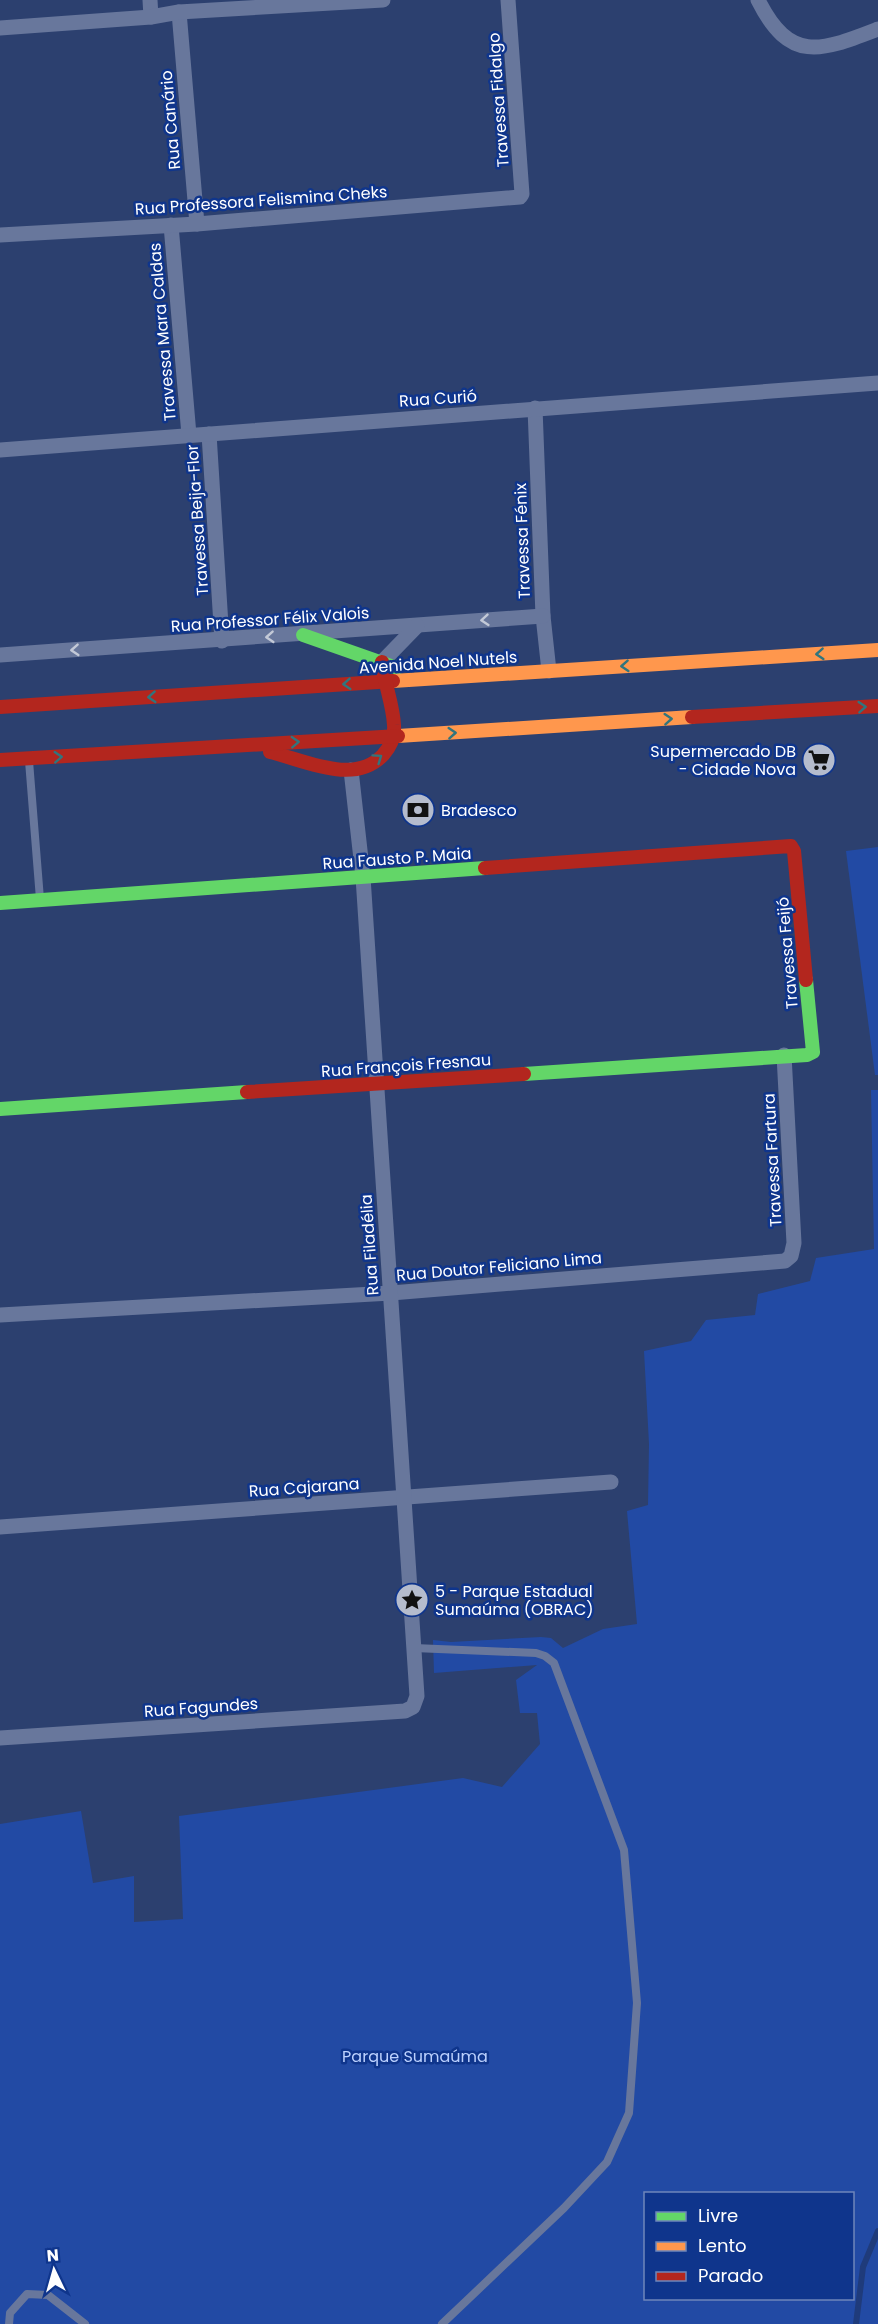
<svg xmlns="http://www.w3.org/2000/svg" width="878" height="2324" viewBox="0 0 878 2324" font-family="Poppins,sans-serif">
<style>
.green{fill:#224aa4;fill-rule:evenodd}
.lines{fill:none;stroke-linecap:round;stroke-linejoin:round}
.stream{stroke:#1f3b7b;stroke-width:6}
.lane{stroke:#68779c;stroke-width:8}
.street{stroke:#68779c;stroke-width:15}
.fast{stroke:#63d668;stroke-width:14}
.slow{stroke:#ff974d;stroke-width:14}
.jam{stroke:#b3261e;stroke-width:14}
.oneway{stroke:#c3c9d7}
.oneway2{stroke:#31757e}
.labels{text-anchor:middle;stroke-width:5;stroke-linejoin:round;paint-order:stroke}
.street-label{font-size:16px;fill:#fff;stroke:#0f358c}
.poi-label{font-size:16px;fill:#fff;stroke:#0f358c;text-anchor:start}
.park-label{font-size:16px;fill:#bcd1fe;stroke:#0f358c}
</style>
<rect width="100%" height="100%" fill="#2c406f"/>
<g class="green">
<polygon points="878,847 878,1075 875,1075 846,851"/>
<path d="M871,1090H878V2324H0V1824L81,1811L93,1883L134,1876V1922L183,1919L179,1816L463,1778L502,1787L540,1744L537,1713H520L516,1680L537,1665L434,1673L433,1640L451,1642L541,1637L551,1638L563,1648L603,1629L637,1624L627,1511L648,1505L649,1444L644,1351L691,1341L706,1320L755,1315L758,1294L810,1281L816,1258L874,1249ZM646,2194H852V2298H646Z"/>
</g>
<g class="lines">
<polyline class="stream" points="856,2324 863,2267 878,2231"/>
<g class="lane">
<polyline points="29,761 40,899"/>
<polyline points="414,1648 536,1653 545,1656 554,1663 624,1850 637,2003 629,2113 607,2162 564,2208 442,2324"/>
<polyline points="9,2324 10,2313 27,2294 48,2295 85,2324"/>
</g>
<g class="street">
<polyline points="150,0 151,17"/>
<path d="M758,0C790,64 821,51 878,29"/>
<polyline points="179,12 197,224"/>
<polyline points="0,28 151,17 179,12 383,0"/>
<polyline points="171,225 189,435"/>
<polyline points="0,235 197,224 520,197 522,194 508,0"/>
<polyline points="535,408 543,616 549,671"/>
<polyline points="209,434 222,641"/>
<polyline points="0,450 878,383"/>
<polyline points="0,655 543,616"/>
<polyline points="382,662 417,626"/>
<polyline points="0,1315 391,1293 785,1261 791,1256 794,1243 784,1055"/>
<polyline points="0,1527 611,1482"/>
<polyline points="0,1738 405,1711 413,1707 417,1696 363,877 351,770"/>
</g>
<g class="fast">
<polyline points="303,635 397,668"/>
<polyline points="0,903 485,868"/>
<polyline points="524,1074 807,1055 813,1052 806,980"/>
<polyline points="0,1109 247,1092"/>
</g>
<g class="slow">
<polyline points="393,681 878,650"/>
<polyline points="398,736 692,717"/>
</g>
<g class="jam">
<polyline points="0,707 393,681"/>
<polyline points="692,717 878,706"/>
<path d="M270,752C304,760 354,786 383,755C391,746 395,737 394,725C393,704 384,683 382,662"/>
<polyline points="0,760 398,736"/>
<polyline points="485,868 791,846 794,851 806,980"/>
<polyline points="247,1092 524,1074"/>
</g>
</g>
<defs><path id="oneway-chevron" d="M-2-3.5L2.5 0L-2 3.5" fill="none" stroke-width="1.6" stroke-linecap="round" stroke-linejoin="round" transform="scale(1.5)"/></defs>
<g class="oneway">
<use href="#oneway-chevron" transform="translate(485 620) rotate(175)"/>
<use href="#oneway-chevron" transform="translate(270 637) rotate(176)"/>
<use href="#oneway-chevron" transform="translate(75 650) rotate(176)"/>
</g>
<g class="oneway2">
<use href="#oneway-chevron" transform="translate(820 654) rotate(176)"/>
<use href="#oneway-chevron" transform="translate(625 666) rotate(176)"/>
<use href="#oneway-chevron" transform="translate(347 684) rotate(176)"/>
<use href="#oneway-chevron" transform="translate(152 697) rotate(176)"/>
<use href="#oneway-chevron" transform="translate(862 707) rotate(-4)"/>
<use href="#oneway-chevron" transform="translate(668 719) rotate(-4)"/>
<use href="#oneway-chevron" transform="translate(452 733) rotate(-4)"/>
<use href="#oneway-chevron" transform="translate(295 742) rotate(-3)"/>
<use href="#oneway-chevron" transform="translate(58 757) rotate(-3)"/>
<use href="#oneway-chevron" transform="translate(378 758) rotate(-35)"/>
</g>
<defs>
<symbol id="supermarket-disc" viewBox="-11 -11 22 22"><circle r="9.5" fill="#b5bccd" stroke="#0f358c"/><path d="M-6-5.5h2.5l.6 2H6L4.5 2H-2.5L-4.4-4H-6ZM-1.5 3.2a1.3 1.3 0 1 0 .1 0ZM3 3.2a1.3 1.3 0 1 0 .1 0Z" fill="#111"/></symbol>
<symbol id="bank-disc" viewBox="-11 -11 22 22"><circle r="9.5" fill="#b5bccd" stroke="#0f358c"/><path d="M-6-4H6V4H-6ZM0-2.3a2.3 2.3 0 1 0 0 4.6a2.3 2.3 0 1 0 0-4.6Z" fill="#111"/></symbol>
<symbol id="sight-disc" viewBox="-11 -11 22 22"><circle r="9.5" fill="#b5bccd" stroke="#0f358c"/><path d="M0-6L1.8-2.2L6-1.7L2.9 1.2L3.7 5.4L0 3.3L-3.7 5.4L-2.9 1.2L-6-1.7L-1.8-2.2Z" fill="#111"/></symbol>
</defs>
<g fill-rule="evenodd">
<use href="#supermarket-disc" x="800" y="741" width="38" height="38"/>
<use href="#bank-disc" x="399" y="791" width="38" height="38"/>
<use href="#sight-disc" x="393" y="1581" width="38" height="38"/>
</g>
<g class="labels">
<g class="street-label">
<text transform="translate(498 100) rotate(-94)" y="6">Travessa Fidalgo</text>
<text transform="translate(170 120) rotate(-95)" y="6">Rua Canário</text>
<text transform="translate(261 200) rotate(-4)" y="6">Rua Professora Felismina Cheks</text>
<text transform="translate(162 332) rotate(-95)" y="6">Travessa Mara Caldas</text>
<text transform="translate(438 398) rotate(-4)" y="6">Rua Curió</text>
<text transform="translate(197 520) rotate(-94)" y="6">Travessa Beija-Flor</text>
<text transform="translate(522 541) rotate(-92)" y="6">Travessa Fénix</text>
<text transform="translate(270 619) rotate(-4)" y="6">Rua Professor Félix Valois</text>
<text transform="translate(438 662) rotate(-4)" y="6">Avenida Noel Nutels</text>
<text transform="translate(397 858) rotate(-4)" y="6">Rua Fausto P. Maia</text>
<text transform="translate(787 953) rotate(-95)" y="6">Travessa Feijó</text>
<text transform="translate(406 1065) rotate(-4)" y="6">Rua François Fresnau</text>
<text transform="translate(772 1160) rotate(-93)" y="6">Travessa Fartura</text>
<text transform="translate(369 1245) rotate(-94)" y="6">Rua Filadélia</text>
<text transform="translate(499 1266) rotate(-5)" y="6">Rua Doutor Feliciano Lima</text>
<text transform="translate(304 1487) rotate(-4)" y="6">Rua Cajarana</text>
<text transform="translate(201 1707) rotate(-4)" y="6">Rua Fagundes</text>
</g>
<g class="poi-label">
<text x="796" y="757" text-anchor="end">Supermercado DB<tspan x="796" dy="18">- Cidade Nova</tspan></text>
<text x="441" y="816">Bradesco</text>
<text x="435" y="1597">5 - Parque Estadual<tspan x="435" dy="18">Sumaúma (OBRAC)</tspan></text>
</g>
<g class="park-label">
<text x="415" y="2062">Parque Sumaúma</text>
</g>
</g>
<rect x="644" y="2192" width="210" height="108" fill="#0f358c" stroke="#6f86ba" stroke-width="1.5"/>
<rect x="656" y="2212" width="30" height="9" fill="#63d668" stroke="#6f86ba" stroke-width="1.5"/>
<text x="698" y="2222" font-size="18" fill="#ffffff">Livre</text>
<rect x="656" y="2242" width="30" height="9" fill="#ff974d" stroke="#6f86ba" stroke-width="1.5"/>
<text x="698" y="2252" font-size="18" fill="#ffffff">Lento</text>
<rect x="656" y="2272" width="30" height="9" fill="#b3261e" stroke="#6f86ba" stroke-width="1.5"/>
<text x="698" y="2282" font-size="18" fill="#ffffff">Parado</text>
<g transform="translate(54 2270) rotate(355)" stroke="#0f358c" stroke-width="4.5" paint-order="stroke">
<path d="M0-4.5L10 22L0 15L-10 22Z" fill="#ffffff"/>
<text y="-9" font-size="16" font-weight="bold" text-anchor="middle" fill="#ffffff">N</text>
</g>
</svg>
